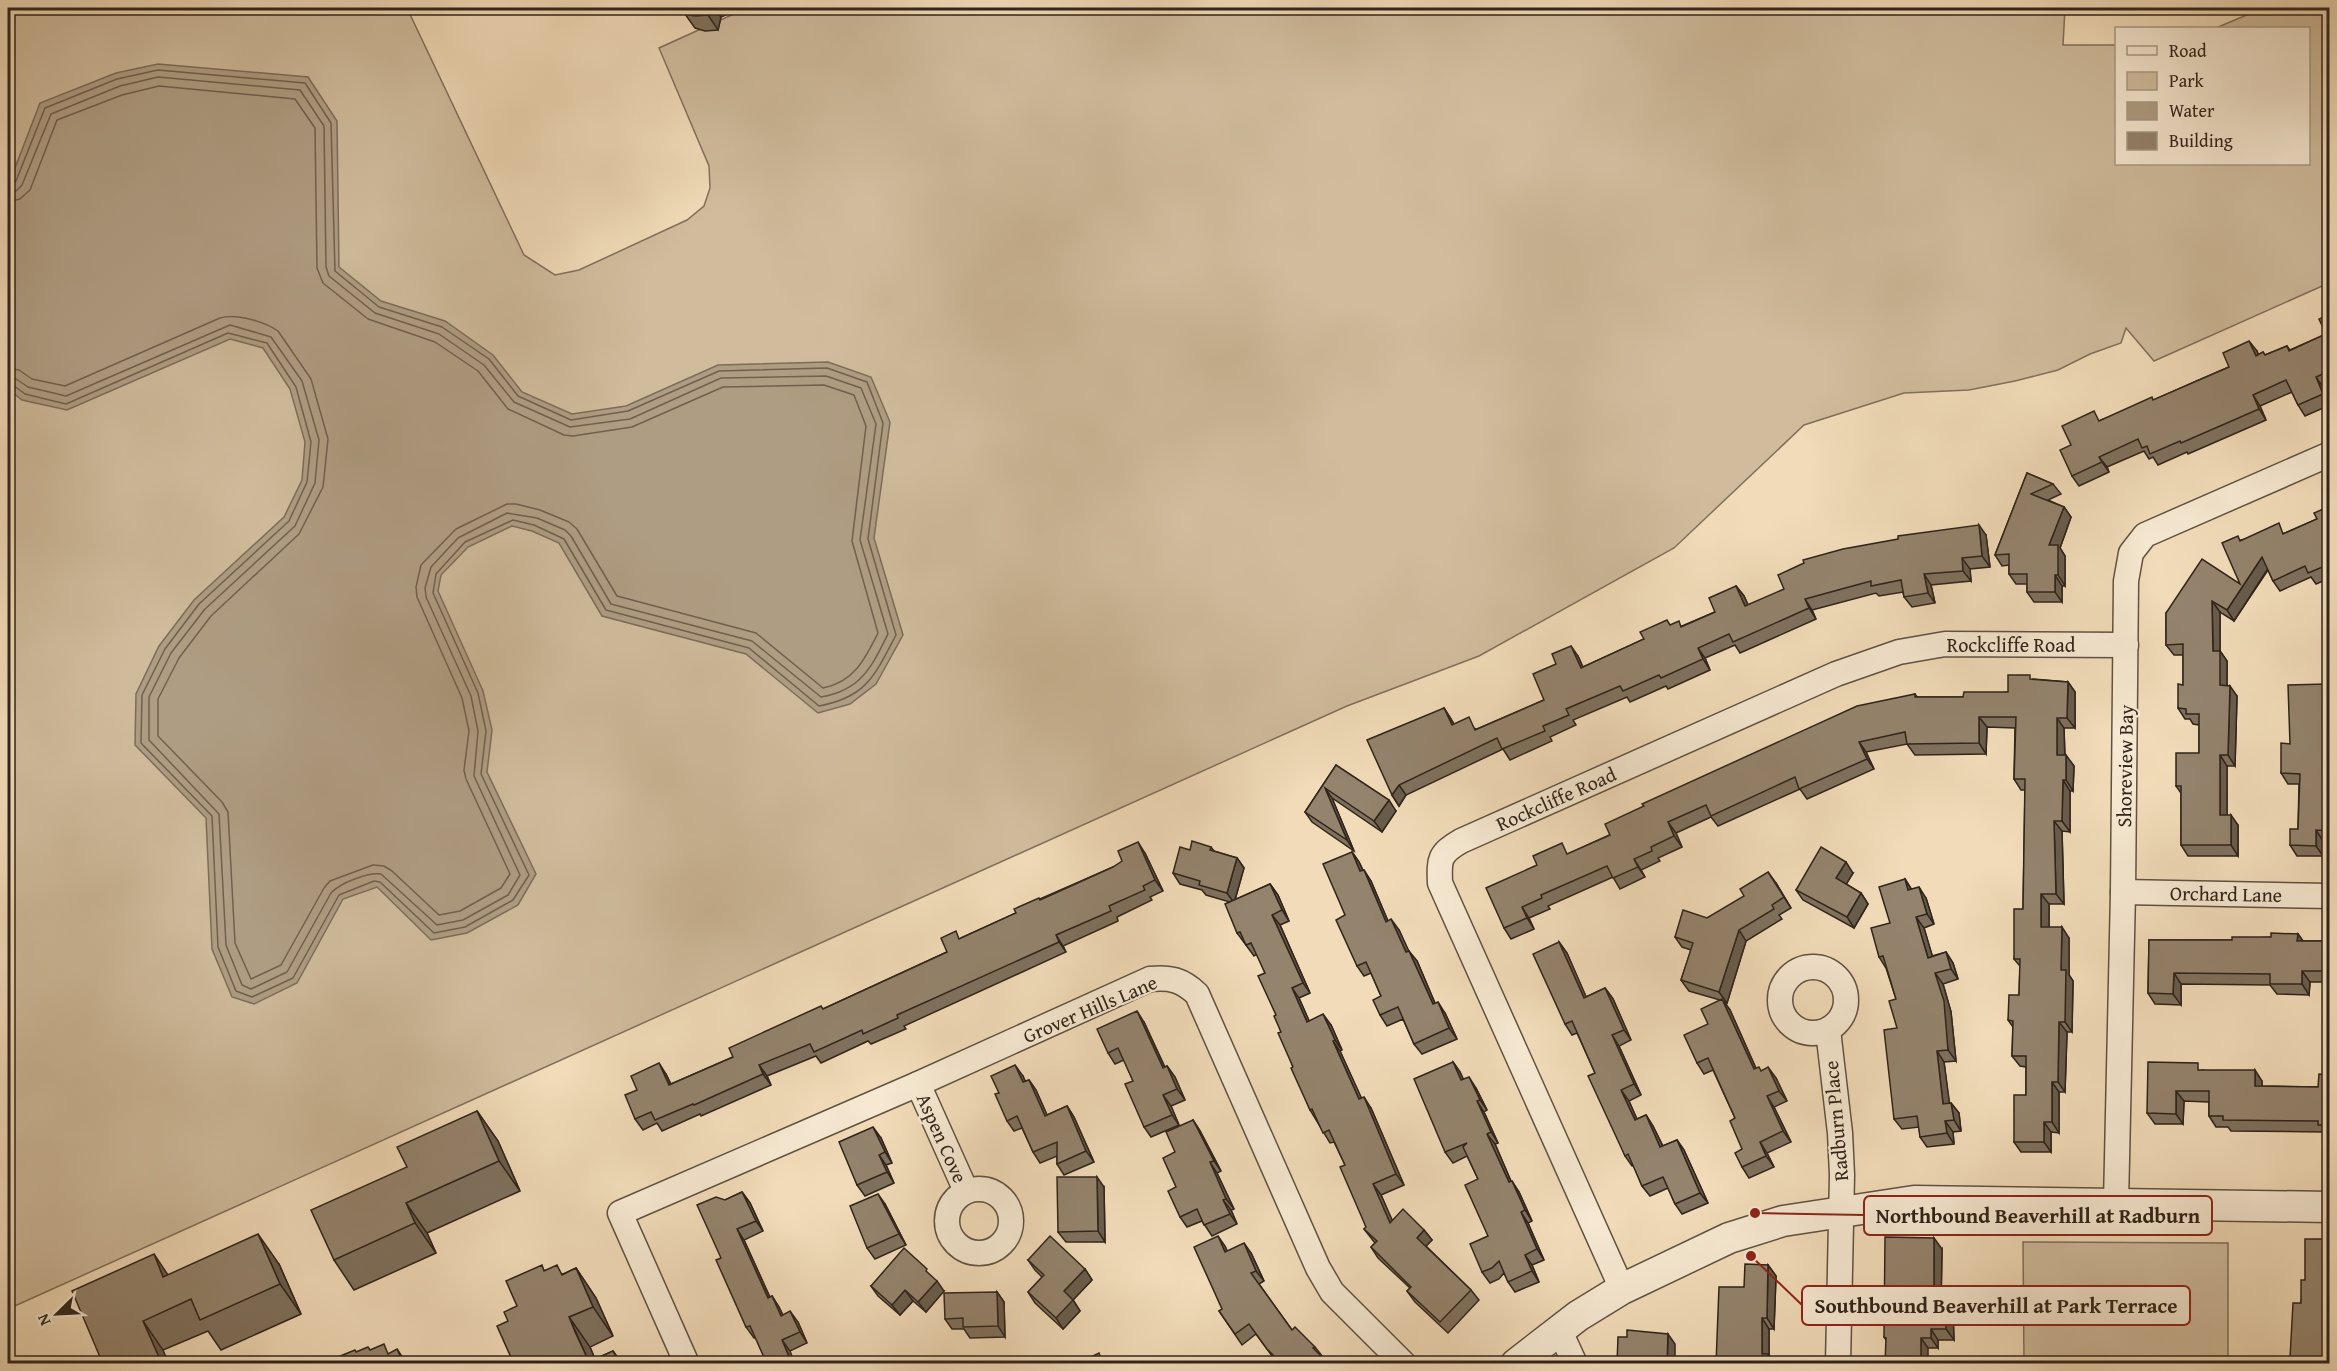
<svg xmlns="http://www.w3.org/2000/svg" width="2337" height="1371" viewBox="0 0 2337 1371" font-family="'Gentium Book Plus',serif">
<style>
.green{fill:#d0bc9d;stroke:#80705c;stroke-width:1.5}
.water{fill:#af9d83;stroke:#7c6d59;stroke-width:1.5}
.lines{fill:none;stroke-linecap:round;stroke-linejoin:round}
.shore{stroke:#70604f;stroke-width:1.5}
.minor-casing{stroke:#605242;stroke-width:27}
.tertiary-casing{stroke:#605242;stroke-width:33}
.minor{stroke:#f6e8d1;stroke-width:24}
.tertiary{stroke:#f6e8d1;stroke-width:30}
.wall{fill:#7f715e;stroke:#30241b;stroke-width:1.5}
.shaded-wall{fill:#685c4c;stroke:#30241b;stroke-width:1.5}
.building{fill:#94836d;stroke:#30241b;stroke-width:1.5}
.labels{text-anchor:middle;stroke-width:4.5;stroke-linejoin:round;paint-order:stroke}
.street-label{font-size:20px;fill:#30241b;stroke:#f6e8d1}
.leader{fill:none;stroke:#8f2418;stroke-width:2}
.callout-dot{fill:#8f2418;stroke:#f6e8d1;stroke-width:2}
.callout{fill:#f6e8d1;stroke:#8f2418;stroke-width:2}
.callout-label{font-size:21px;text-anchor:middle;font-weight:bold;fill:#30241b}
</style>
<rect width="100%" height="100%" fill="#f1dbb8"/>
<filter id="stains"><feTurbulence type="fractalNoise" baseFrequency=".00333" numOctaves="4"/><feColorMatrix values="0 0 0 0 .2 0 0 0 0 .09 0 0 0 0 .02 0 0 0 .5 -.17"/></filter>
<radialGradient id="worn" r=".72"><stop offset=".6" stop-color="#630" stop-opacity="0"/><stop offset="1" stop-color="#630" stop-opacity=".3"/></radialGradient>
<g class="green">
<polygon points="8,8 407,8 524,255 555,275 579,270 687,220 704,206 710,188 709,166 659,48 747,8 2065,8 2063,45 2116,45 2116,164 2308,164 2308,28 2216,28 2263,8 2329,8 2329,283 2154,361 2126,328 2121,343 2090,354 2058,370 2015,381 1969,390 1904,393 1804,425 1674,548 1479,656 1347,706 8,1309"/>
<polygon points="2023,1242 2228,1243 2228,1363 2024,1363"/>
</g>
<polygon class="water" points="158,64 308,77 337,121 339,267 381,301 445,321 493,355 522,392 572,414 626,406 718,365 828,362 871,377 890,422 874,538 903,635 876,684 850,704 818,713 746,654 602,616 559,543 532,531 512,526 468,547 441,575 438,591 483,691 492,730 487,772 536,874 518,905 467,933 431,940 377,887 343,899 297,983 254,1004 232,997 212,949 206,818 135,745 136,694 159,646 194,600 284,517 302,480 305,442 290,389 263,348 230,339 67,410 22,400 8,389 8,186 40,103 116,73"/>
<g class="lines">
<g class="shore">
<path d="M8,185H12L16,181L45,108L117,79L158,70L305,83L331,123L335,271L379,307L442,327L489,359L518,396L571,420L628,411L719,371L827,368L867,382L883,423L868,539L896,635C875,675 867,697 819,706L749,648L606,610L564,539L534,525L513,520L465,542L436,574L433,593L478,693L486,731L481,774L529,875L513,900L465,927L434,933L380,882L374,881L339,895L293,978L252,997L236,991L218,947L212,816L141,743L142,695L165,649L199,604L289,521L307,482L311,442L296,387L267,343L228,333L66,404L25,394L13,385L8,384"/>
<path d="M8,193L16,191L22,185L51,114L120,86L158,77L300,90L324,126L326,267L329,276L375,313L439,334L484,365L514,402L570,427L630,419L721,378L826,376L861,388L876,424L860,540L888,634C871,668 861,690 821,697L752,641L611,604L571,536L565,530L537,518L507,513L458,538L431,567L425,588L426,597L471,696L478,731L474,776L520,875L508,895L463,920L437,925L381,874C368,872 340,883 331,893L287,972L251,989L242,985L226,945L219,814L149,740V697L171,653L205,609L295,526L315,483L319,440L302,381L271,337L230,325L66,396L28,387L16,379L8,377"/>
<path d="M8,202L20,199L30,190L57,120L122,95L159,86L295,99L315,128L317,268L323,283L368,319L435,342L478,371L508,409L564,435L573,436L632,427L723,387L824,385L854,395L866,426L852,541L878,633C865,659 854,682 823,688L756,633L617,596L577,529L569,522L540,510L516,504H507L456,529L421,565L416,587L417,597L462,698L469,731L464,770L466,779L510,874L501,888L460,911L439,915L392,871L384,866L373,865L330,881L324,888L281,965L251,979L235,943L228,812L222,802L158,736V699L179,658L211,616L299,534L323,487L328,439L311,379L278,331C265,322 236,313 220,318L65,386L32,379L19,370L8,368"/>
</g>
<defs>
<g id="minor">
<polyline points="2123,892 2330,896"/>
<circle cx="1813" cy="1000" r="33"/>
<polyline points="1828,1030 1840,1133 1842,1175 1838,1364"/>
<polyline points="918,1084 966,1191"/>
<circle cx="979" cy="1221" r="32"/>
<polyline points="2116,1203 2123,892 2126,581 2131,553 2145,535 2330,454"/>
<path d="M1622,1289L1440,883C1439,859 1439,854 1461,841L1836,674L1899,652L1945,644L2126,645"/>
<polyline points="1559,1329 1575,1364"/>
<path d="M687,1364L620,1213L918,1084L1150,979C1171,977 1182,980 1197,994L1318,1268L1332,1292L1404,1364"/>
</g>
<polyline id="tertiary" points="1516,1364 1578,1316 1622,1289 1729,1238 1783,1221 1914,1201 2330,1207"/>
</defs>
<use href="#minor" class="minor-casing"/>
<use href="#tertiary" class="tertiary-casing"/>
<use href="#minor" class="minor"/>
<use href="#tertiary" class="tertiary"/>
</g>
<g class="wall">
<polygon points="682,8 742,8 721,17 718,30 705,31 695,28 685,14"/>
<polygon points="2330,314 2330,384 2323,387 2330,402 2330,405 2305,416 2298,405 2292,392 2260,406 2266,420 2188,454 2187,452 2158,465 2153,457 2149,459 2144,451 2107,467 2109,472 2079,486 2072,476 2071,445 2101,420 2154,400 2199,380 2229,367 2257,351 2258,355 2263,352 2265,355 2287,346 2290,350 2326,334"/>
<polygon points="2027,473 2053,484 2061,494 2048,500 2064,507 2071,517 2060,548 2065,556 2065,586 2062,586 2062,602 2034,602 2027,592 2027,584 2016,584 2009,574 2009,565 2002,566 1995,555"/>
<polygon points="2330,506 2330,578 2316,584 2311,577 2280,591 2273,581 2268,570 2234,621 2220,612 2220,651 2227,661 2227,685 2237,696 2235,766 2227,766 2227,815 2238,825 2238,856 2188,856 2181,845 2181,793 2176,786 2199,753 2199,725 2193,724 2190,719 2185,719 2178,708 2183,685 2183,655 2174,655 2166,645 2166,613 2240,584 2241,540 2285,533 2317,519"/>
<polygon points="1986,535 1990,567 1970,569 1971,581 1931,585 1935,603 1912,607 1904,597 1903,592 1879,596 1876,593 1812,610 1816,619 1740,653 1735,645 1705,658 1710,670 1668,689 1666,686 1630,702 1627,697 1573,720 1576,725 1550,737 1552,741 1510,760 1503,749 1406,795 1399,806 1392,795 1444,708 1454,724 1477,729 1544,700 1556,664 1578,656 1583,667 1644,639 1671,625 1682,626 1715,612 1736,586 1744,596 1748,605"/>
<polygon points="2033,679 2068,682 2075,692 2075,728 2064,728 2065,755 2074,766 2073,791 2070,791 2070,832 2062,831 2064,904 2049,904 2049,927 2069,938 2069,975 2073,981 2072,1032 2067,1032 2065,1092 2059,1092 2059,1133 2051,1132 2051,1152 2021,1152 2014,1142 2026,1095 2026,1067 2020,1066 2012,1056 2013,1027 2008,1020 2019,995 2020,966 2014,959 2023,909 2025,790 2021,790 2014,779 2015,728 1987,727 1986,754 1915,755 1907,744 1866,752 1874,769 1807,799 1800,789 1718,826 1711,817 1676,833 1682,847 1658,858 1660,861 1641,870 1645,877 1620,889 1613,877 1548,906 1550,909 1529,918 1534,929 1511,939 1504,928 1570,853 1915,694 1917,697 1963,697 2008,692"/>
<polygon points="2326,684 2330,690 2330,841 2323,841 2323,856 2297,856 2290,845 2298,829 2299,784 2288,784 2281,773 2290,744"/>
<polygon points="1336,765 1396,811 1382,832 1332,798 1354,851 1312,822 1305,812"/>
<polygon points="1211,847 1214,851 1237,858 1244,868 1235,900 1270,884 1278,895 1289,921 1280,925 1310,993 1299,998 1309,1021 1331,1025 1342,1050 1340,1051 1361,1098 1371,1108 1404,1185 1381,1195 1392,1221 1424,1230 1432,1240 1426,1246 1471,1290 1479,1300 1448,1333 1415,1302 1407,1291 1410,1288 1378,1258 1371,1247 1375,1243 1364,1229 1366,1227 1345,1165 1334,1142 1330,1143 1310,1110 1293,1067 1281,1032 1265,973 1257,954 1254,956 1237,933 1230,902 1206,895 1202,890 1180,884 1173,873 1190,850"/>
<polygon points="1352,852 1359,862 1363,870 1371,881 1388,921 1399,930 1408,951 1417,961 1435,1003 1445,1013 1457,1039 1422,1054 1414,1044 1403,1019 1387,1026 1380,1015 1381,996 1371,973 1364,976 1357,966 1345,915"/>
<polygon points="1145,853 1163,891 1150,897 1152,900 1117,917 1118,921 1063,946 1066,952 904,1026 906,1029 871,1044 868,1041 821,1063 816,1056 767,1076 771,1085 701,1116 700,1114 662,1131 657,1123 643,1130 635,1119 637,1090 666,1074 671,1084 733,1057 823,1009 947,952 961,938 1016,913 1040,899"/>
<polygon points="1853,873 1846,884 1861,893 1868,904 1854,928 1803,900 1796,890"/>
<polygon points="1905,879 1911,889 1926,898 1934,924 1924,928 1932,956 1946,952 1953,963 1958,979 1943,984 1951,1012 1956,1061 1944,1062 1949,1103 1951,1103 1959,1113 1961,1131 1953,1132 1954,1144 1927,1147 1920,1137 1919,1127 1902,1129 1894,1119 1897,1028 1896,999 1886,968 1879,957"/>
<polygon points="1776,883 1791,908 1779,915 1782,919 1746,941 1727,1003 1724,1002 1730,1010 1756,1068 1776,1078 1787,1101 1774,1107 1791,1142 1767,1153 1774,1167 1749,1178 1742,1167 1742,1149 1735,1118 1713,1070 1704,1074 1697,1063 1708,1024 1720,1000 1689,991 1681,980 1691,950 1682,947 1675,937 1707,918"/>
<polygon points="2298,934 2303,941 2330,941 2330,982 2310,982 2309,995 2277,994 2270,985 2181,984 2181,1005 2155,1004 2148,993 2149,940 2232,940 2271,937"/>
<polygon points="1559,942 1567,953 1586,997 1605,988 1613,999 1631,1040 1619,1046 1641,1095 1629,1101 1637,1119 1646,1115 1653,1126 1663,1146 1677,1140 1684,1150 1708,1203 1682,1214 1675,1204 1668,1188 1650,1196 1642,1186 1634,1166 1632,1166 1625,1156 1595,1073 1577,1033 1572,1035 1565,1024"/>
<polygon points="1144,1022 1165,1067 1167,1066 1175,1077 1185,1100 1171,1106 1179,1125 1151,1137 1144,1127 1133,1081 1124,1060 1115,1064 1108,1053"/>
<polygon points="1453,1062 1460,1072 1463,1079 1476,1088 1487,1110 1484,1112 1498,1143 1495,1144 1511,1181 1519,1192 1532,1221 1528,1223 1544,1260 1532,1265 1539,1282 1515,1292 1508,1282 1504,1273 1499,1279 1490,1283 1482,1272 1488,1236 1478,1179 1467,1156 1453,1163 1445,1152"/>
<polygon points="2202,1070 2262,1081 2262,1086 2318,1087 2330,1075 2330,1136 2325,1136 2323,1132 2231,1131 2228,1127 2216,1127 2209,1116 2209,1102 2184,1101 2183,1124 2155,1124 2147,1113"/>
<polygon points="1023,1076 1025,1081 1029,1080 1036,1090 1047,1115 1067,1106 1074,1117 1094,1162 1064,1175 1057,1164 1057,1156 1040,1163 1033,1152 1022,1128 1014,1131 1007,1121 999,1093"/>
<polygon points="477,1111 498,1141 520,1191 427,1233 436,1253 354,1290 334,1260 407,1167"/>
<polygon points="1193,1120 1200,1131 1221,1171 1217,1173 1234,1209 1231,1210 1237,1224 1212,1236 1202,1221 1187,1227 1180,1217 1176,1187 1175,1152"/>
<polygon points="881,1138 892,1163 886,1165 894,1183 865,1196 857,1185"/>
<polygon points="1104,1187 1105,1242 1066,1242 1058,1232"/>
<polygon points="742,1192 750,1203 763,1231 744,1240 770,1297 772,1296 779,1307 783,1315 798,1322 807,1343 790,1351 755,1338 754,1338 746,1327 721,1258 725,1200"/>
<polygon points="885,1204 906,1245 875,1259 867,1248"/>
<polygon points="2330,1239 2330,1364 2294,1364 2290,1358 2305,1280"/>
<polygon points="1225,1246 1227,1251 1251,1253 1264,1281 1259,1284 1292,1330 1315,1347 1323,1357 1329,1364 1278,1364 1275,1360 1256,1334 1242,1345 1219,1311 1222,1309"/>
<polygon points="1942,1249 1941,1300 1946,1300 1953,1311 1954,1340 1938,1340 1938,1348 1928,1348 1886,1340 1884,1337"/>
<polygon points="1028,1260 1085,1269 1092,1280 1073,1300 1080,1311 1063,1329 1035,1303 1028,1292 1042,1277 1035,1270"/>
<polygon points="279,1264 301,1314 221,1350 208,1331 163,1350 103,1364 168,1275"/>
<polygon points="1768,1265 1776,1276 1774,1329 1769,1329 1769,1355 1744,1287"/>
<polygon points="576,1268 596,1298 613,1336 590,1347 595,1359 613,1351 622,1364 514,1364 508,1321 517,1306 545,1270 563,1274"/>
<polygon points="871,1286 944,1291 926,1312 913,1301 900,1315 878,1296"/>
<polygon points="997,1292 1004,1302 1005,1337 970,1338 964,1329 952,1329 945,1319"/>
</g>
<g class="shaded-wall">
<polygon points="710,8 714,8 721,17 718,30 708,15"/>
<polygon points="2249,341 2257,351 2263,366 2256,356"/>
<polygon points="2316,377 2323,387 2330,403 2323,394"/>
<polygon points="2253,395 2260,406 2266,420 2259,409"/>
<polygon points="2099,457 2107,467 2109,472 2102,462"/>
<polygon points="2064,507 2071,517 2060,548 2065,556 2065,586 2058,575 2049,545"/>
<polygon points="1979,525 1986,535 1990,567 1982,556"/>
<polygon points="2262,557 2269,567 2234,621 2227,610"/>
<polygon points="1962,558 1970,569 1971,581 1963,571"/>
<polygon points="1924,574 1931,585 1935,603 1928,593"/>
<polygon points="2055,575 2062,586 2062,602 2055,592"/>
<polygon points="1736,586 1744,596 1753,616 1745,606"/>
<polygon points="1805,599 1812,610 1816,619 1809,608"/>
<polygon points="2212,601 2220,612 2220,651 2227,661 2227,696 2220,685 2213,651"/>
<polygon points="1571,646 1578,656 1588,679 1581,668"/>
<polygon points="1698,648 1705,658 1710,670 1703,659"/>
<polygon points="2068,682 2075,692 2075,728 2067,718"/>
<polygon points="2326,684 2330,690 2330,747 2327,744"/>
<polygon points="2230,686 2237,696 2235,766 2228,755"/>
<polygon points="1444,708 1451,719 1460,735 1452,725"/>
<polygon points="1979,717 1987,727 1986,754 1979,743"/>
<polygon points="2057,718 2064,728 2065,765 2057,755"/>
<polygon points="1859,742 1866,752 1874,769 1867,759"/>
<polygon points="2066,755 2074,766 2073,791 2066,780"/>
<polygon points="2220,755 2227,766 2227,825 2220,815"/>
<polygon points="2063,780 2070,791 2070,832 2062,821"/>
<polygon points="1399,785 1406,795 1399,806 1392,795"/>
<polygon points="1325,788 1332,798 1354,851 1347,840"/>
<polygon points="1389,800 1396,811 1382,832 1374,821"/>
<polygon points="2231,815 2238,825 2238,856 2231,845"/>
<polygon points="2054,821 2062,831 2064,904 2056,894"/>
<polygon points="1668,822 1676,833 1682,847 1674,836"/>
<polygon points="2316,830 2323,841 2323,856 2316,846"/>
<polygon points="1138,842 1145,853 1163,891 1155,880"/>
<polygon points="1352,852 1359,862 1368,882 1360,871"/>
<polygon points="1237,858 1244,868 1234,903 1227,893"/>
<polygon points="1634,859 1641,870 1645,877 1638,867"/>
<polygon points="1846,862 1853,873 1844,888 1836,878"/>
<polygon points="1364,870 1371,881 1393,933 1386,922"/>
<polygon points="1768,872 1776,883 1791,908 1784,897"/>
<polygon points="1905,879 1912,890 1908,890"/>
<polygon points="1270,884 1278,895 1289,921 1282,910"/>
<polygon points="1919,887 1926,898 1934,924 1927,914"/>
<polygon points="1861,893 1868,904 1854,928 1847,917"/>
<polygon points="2041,894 2049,904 2049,938 2041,927"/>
<polygon points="1522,907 1529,918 1534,929 1527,918"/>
<polygon points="1272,915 1280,925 1310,993 1303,983"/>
<polygon points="1916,917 1924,928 1936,968 1928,958"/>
<polygon points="1391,919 1399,930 1414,962 1406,952"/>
<polygon points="2062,927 2069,938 2069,975 2073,981 2072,1032 2065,1022 2061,970"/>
<polygon points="1739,930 1746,941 1727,1003 1719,992"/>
<polygon points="2298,934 2305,944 2297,941"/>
<polygon points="1056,935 1063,946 1066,952 1059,942"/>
<polygon points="1559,942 1567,953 1591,1008 1584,998"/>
<polygon points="1409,951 1417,961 1440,1015 1433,1004"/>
<polygon points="1946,952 1953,963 1958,979 1951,969"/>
<polygon points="2302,971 2310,982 2309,995 2302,984"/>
<polygon points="1935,973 1943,984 1951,1012 1956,1061 1948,1050"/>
<polygon points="2174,973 2181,984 2181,1005 2173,994"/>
<polygon points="1292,988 1299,998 1314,1032 1307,1022"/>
<polygon points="1605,988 1613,999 1631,1040 1624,1030"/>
<polygon points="1722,999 1730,1010 1761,1080 1754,1069"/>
<polygon points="1438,1002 1445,1013 1457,1039 1449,1028"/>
<polygon points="1137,1011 1144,1022 1170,1079 1163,1068"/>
<polygon points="1323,1014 1331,1025 1342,1050 1335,1040"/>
<polygon points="2059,1022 2067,1032 2065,1092 2058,1082"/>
<polygon points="1612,1035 1619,1046 1641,1095 1634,1084"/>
<polygon points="1333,1041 1340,1051 1367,1110 1359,1099"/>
<polygon points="1937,1051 1944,1062 1951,1114 1943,1104"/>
<polygon points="1453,1062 1460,1072 1469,1091 1461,1080"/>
<polygon points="659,1063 666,1074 676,1096 669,1085"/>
<polygon points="759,1065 767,1076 771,1085 763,1074"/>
<polygon points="1015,1065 1023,1076 1030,1093 1023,1082"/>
<polygon points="1167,1066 1175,1077 1185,1100 1177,1089"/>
<polygon points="1768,1067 1776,1078 1787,1101 1779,1091"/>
<polygon points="2255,1070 2262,1081 2262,1096 2255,1086"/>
<polygon points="1469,1077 1476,1088 1487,1110 1480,1100"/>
<polygon points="1029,1080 1036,1090 1052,1126 1045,1116"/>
<polygon points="2052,1082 2059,1092 2059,1133 2052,1122"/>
<polygon points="1621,1090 1629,1101 1642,1131 1635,1120"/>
<polygon points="2176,1091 2184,1101 2183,1124 2176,1114"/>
<polygon points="1163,1095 1171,1106 1179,1125 1172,1115"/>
<polygon points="1767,1096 1774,1107 1791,1142 1783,1131"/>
<polygon points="1364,1097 1371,1108 1404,1185 1396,1174"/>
<polygon points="1477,1101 1484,1112 1498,1143 1491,1132"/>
<polygon points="1951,1103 1959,1113 1961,1131 1954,1120"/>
<polygon points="1067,1106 1074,1117 1094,1162 1086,1151"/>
<polygon points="477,1111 498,1141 520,1191 499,1161"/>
<polygon points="1646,1115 1653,1126 1668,1157 1660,1147"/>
<polygon points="1193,1120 1200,1131 1221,1171 1214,1161"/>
<polygon points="1945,1121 1953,1132 1954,1144 1947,1133"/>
<polygon points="2044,1122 2051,1132 2051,1152 2044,1142"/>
<polygon points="873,1127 881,1138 892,1163 885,1152"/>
<polygon points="1487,1134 1495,1144 1516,1193 1509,1182"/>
<polygon points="1677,1140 1684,1150 1708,1203 1700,1193"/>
<polygon points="1760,1142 1767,1153 1774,1167 1766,1156"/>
<polygon points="879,1155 886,1165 894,1183 887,1172"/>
<polygon points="1210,1162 1217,1173 1234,1209 1226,1199"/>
<polygon points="1097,1177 1104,1187 1105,1242 1098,1231"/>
<polygon points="1512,1181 1519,1192 1532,1221 1525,1210"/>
<polygon points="1373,1184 1381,1195 1398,1233 1390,1223"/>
<polygon points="742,1192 750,1203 763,1231 756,1221"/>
<polygon points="878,1194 885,1204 906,1245 899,1234"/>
<polygon points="1223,1200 1231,1210 1237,1224 1230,1214"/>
<polygon points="406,1203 427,1233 436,1253 415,1223"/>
<polygon points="1521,1212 1528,1223 1544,1260 1537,1249"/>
<polygon points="737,1229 744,1240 775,1309 768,1298"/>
<polygon points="1424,1230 1432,1240 1424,1248 1417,1238"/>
<polygon points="258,1234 279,1264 301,1314 280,1284"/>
<polygon points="1218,1236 1225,1246 1232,1262 1225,1252"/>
<polygon points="1934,1238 1942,1249 1941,1311 1934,1300"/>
<polygon points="1244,1243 1251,1253 1264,1281 1256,1271"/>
<polygon points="154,1254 174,1284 163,1277"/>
<polygon points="1525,1255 1532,1265 1539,1282 1532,1271"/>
<polygon points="1768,1265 1776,1276 1774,1329 1767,1318"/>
<polygon points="576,1268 596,1298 613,1336 593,1307"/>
<polygon points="1085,1269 1092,1280 1073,1300 1080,1311 1063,1329 1056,1318 1064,1291"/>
<polygon points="937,1281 944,1291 926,1312 918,1302"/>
<polygon points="905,1290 913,1301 900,1315 892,1305"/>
<polygon points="997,1292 1004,1302 1005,1337 998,1326"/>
<polygon points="772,1296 779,1307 788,1326 781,1316"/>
<polygon points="1946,1300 1953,1311 1954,1340 1946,1329"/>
<polygon points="790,1311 798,1322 807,1343 800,1332"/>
<polygon points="569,1317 590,1347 597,1364 590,1364"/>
<polygon points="1762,1318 1769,1329 1769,1355 1775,1364 1768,1364 1762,1354"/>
<polygon points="143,1321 163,1350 169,1364 162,1364"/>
<polygon points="1931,1329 1938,1340 1938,1348 1931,1338"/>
<polygon points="1668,1334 1675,1344 1675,1364 1667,1364"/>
<polygon points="1921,1338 1928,1348 1928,1364 1921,1364"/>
<polygon points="782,1340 790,1351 795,1364 792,1364"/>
<polygon points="397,1349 407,1364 404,1364"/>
<polygon points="613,1351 622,1364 619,1364"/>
</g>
<g class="building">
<polygon points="682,8 710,8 708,15 695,16 685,14"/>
<polygon points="2330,314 2330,371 2316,377 2323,394 2298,405 2286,380 2253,395 2259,409 2181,443 2180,441 2150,454 2147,446 2142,448 2138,439 2099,457 2102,462 2072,476 2060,450 2071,445 2062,426 2094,411 2099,421 2152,397 2153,400 2199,380 2229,367 2223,353 2249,341 2256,356 2263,352 2265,355 2287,346 2289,351 2326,334 2319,319"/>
<polygon points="2027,473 2053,484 2031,494 2064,507 2049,545 2058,545 2058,575 2055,575 2055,592 2027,592 2027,574 2009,574 2009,554 1995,555"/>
<polygon points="2330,506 2330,564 2308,573 2305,566 2273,581 2262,557 2227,610 2212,601 2213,651 2220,651 2220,685 2230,686 2228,755 2220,755 2220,815 2231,815 2231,845 2181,845 2181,786 2176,786 2176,753 2199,753 2199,714 2186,714 2186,709 2178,708 2178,684 2183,685 2183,644 2166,645 2166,613 2202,559 2240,584 2222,543 2238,536 2240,541 2279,523 2283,534 2317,519 2314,513"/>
<polygon points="1979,525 1982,556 1962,558 1963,571 1924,574 1928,593 1904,597 1901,580 1871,586 1871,581 1805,599 1809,608 1733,642 1729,634 1698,648 1703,659 1661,678 1659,675 1623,691 1620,686 1566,709 1569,715 1543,726 1545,731 1502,749 1497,738 1399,785 1392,795 1367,740 1444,708 1452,725 1469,717 1475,730 1544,700 1533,674 1556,664 1552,654 1571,646 1581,668 1644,639 1640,632 1667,620 1670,625 1679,621 1681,627 1715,612 1709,598 1736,586 1745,606 1784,589 1778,575 1804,563 1803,560 1843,549 1898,539 1898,536"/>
<polygon points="2008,675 2030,675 2030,679 2068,682 2067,718 2057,718 2057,755 2066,755 2066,780 2063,780 2062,821 2054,821 2056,894 2041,894 2041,927 2062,927 2061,970 2066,970 2065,1022 2059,1022 2058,1082 2052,1082 2052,1122 2044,1122 2044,1142 2014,1142 2014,1095 2026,1095 2026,1056 2012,1056 2013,1021 2008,1020 2009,995 2019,995 2020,959 2014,959 2014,909 2023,909 2025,779 2014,779 2016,717 1979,717 1979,743 1907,744 1905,732 1859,742 1867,759 1799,789 1795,777 1711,816 1706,805 1668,822 1674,836 1651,847 1652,851 1634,859 1638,867 1613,878 1607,866 1541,895 1542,898 1522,907 1527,918 1504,928 1486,888 1537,865 1533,856 1562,843 1567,854 1610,835 1605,824 1644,806 1642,804 1857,706 1915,694 1915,697 1963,697 1964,692 2008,692"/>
<polygon points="2326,684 2327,744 2330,744 2330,831 2316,830 2316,846 2290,845 2290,829 2298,829 2300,774 2281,773 2281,743 2290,744 2288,685"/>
<polygon points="1336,765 1389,800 1374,821 1325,788 1347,840 1305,812"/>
<polygon points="1192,841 1211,847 1210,850 1237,858 1227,893 1199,885 1200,881 1173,873 1180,847 1190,850"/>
<polygon points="1138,842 1155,880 1143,886 1145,890 1109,906 1111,911 1056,935 1059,942 897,1015 898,1018 863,1034 862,1030 814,1052 810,1044 759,1065 763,1074 694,1105 693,1104 655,1120 651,1112 635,1119 625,1095 637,1090 631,1076 659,1063 669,1085 733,1057 729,1048 821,1006 823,1009 947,952 941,938 956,931 959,939 1016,913 1014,909 1039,898 1040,900 1113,867 1122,861 1118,851"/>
<polygon points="1821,847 1846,862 1836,878 1861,893 1847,917 1796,890"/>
<polygon points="1352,852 1360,871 1364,870 1386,922 1391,919 1406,952 1409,951 1433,1004 1438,1002 1449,1028 1414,1044 1398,1007 1380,1015 1373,1000 1381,996 1366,962 1357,966 1336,920 1345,915 1323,864"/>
<polygon points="1768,872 1784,897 1772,905 1774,909 1739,930 1719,992 1681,980 1693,943 1675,937 1683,910 1707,918 1744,896 1740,889"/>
<polygon points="1905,879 1908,890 1919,887 1927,914 1916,917 1928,958 1946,952 1951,969 1935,973 1944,1001 1948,1050 1937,1051 1943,1104 1951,1103 1954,1120 1945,1121 1947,1133 1920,1137 1917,1116 1894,1119 1884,1030 1897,1028 1889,1001 1896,999 1883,956 1879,957 1871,928 1890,923 1879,887"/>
<polygon points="1270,884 1282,910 1272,915 1303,983 1292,988 1307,1022 1323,1014 1335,1040 1333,1041 1359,1099 1364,1097 1396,1174 1373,1184 1390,1223 1403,1209 1424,1230 1417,1238 1471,1290 1440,1322 1407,1291 1411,1287 1371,1247 1377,1241 1364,1229 1366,1227 1340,1167 1345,1165 1329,1130 1323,1133 1312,1109 1310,1110 1291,1068 1293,1067 1278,1033 1281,1032 1274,1016 1276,1015 1258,976 1265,973 1251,943 1246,945 1240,932 1237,933 1225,904"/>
<polygon points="2271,933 2298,934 2297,941 2330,941 2330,971 2302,971 2302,984 2270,984 2270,974 2174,973 2173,994 2148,993 2149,940 2232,940 2232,937 2271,937"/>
<polygon points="1559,942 1584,998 1605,988 1624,1030 1612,1035 1634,1084 1621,1090 1635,1120 1646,1115 1660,1147 1677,1140 1700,1193 1675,1204 1663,1177 1642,1186 1628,1154 1625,1156 1588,1076 1595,1073 1572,1021 1565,1024 1533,954"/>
<polygon points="1722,999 1754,1069 1759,1067 1761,1071 1768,1067 1779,1091 1767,1096 1783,1131 1760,1142 1766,1156 1742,1167 1735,1153 1742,1149 1730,1121 1735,1118 1708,1058 1697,1063 1684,1035 1708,1024 1701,1009"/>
<polygon points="1137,1011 1163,1068 1167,1066 1177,1089 1163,1095 1172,1115 1144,1127 1125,1084 1133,1081 1118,1048 1108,1053 1097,1029"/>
<polygon points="1453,1062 1461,1080 1469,1077 1480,1100 1477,1101 1491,1132 1487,1134 1509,1182 1512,1181 1525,1210 1521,1212 1537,1249 1525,1255 1532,1271 1508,1282 1499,1261 1492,1268 1482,1272 1470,1244 1488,1236 1465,1185 1478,1179 1463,1147 1467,1143 1445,1152 1414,1079"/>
<polygon points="2148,1062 2198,1063 2198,1070 2255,1070 2255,1086 2318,1087 2319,1074 2330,1075 2330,1125 2318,1125 2318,1121 2223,1120 2223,1116 2209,1116 2209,1091 2176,1091 2176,1114 2147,1113"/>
<polygon points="1015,1065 1023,1082 1029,1080 1045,1116 1067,1106 1086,1151 1057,1164 1057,1142 1033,1152 1017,1116 1007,1121 995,1094 999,1093 991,1076"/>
<polygon points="477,1111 499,1161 406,1203 415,1223 334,1260 311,1210 407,1167 397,1147"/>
<polygon points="1193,1120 1214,1161 1210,1162 1226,1199 1223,1200 1230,1214 1204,1225 1197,1209 1180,1217 1168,1191 1176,1187 1163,1158 1175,1152 1166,1132"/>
<polygon points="873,1127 885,1152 879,1155 887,1172 857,1185 839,1142"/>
<polygon points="1057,1177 1097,1177 1098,1231 1058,1232"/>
<polygon points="742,1192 756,1221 737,1229 768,1298 772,1296 781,1316 790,1311 800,1332 782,1340 792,1364 767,1364 750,1326 746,1327 716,1260 721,1258 697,1205 716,1197 725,1200"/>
<polygon points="878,1194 899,1234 867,1248 850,1206"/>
<polygon points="258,1234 280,1284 200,1320 191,1299 143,1321 162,1364 103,1364 72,1291 154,1254 163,1277"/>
<polygon points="1050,1236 1085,1269 1064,1291 1073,1300 1056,1318 1028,1292 1044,1275 1028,1260"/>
<polygon points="1218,1236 1225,1252 1244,1243 1256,1271 1251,1273 1292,1330 1295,1327 1315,1347 1313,1348 1329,1364 1282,1364 1267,1349 1249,1324 1235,1334 1219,1311 1222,1309 1194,1247"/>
<polygon points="1885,1237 1934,1238 1934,1300 1946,1300 1946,1329 1931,1329 1931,1338 1921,1338 1921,1364 1885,1364 1886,1338 1884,1337"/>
<polygon points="2305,1239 2330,1239 2330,1359 2290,1358 2293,1303 2301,1303 2301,1280 2305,1280"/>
<polygon points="904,1248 927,1269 926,1271 937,1281 918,1302 905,1290 892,1305 871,1286"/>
<polygon points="1745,1264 1768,1265 1767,1318 1762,1318 1762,1354 1768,1354 1768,1364 1716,1364 1719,1287 1744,1287"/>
<polygon points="542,1265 544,1271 557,1265 562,1275 576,1268 593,1307 569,1317 576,1334 589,1362 613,1351 619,1364 514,1364 497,1326 508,1321 504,1312 517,1306 506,1281"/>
<polygon points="997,1292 998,1326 963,1327 963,1318 945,1319 944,1293"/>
<polygon points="1627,1330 1668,1334 1667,1364 1617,1363 1618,1337 1627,1337"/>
<polygon points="384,1344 388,1354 397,1349 404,1364 329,1364 328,1361 355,1350 356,1352 368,1347 370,1350"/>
<polygon points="1099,1353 1103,1364 1076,1364"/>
<polygon points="1175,1359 1182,1364 1172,1364"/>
</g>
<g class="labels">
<g class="street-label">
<text x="2011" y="652">Rockcliffe Road</text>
<text transform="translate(2125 766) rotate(-89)" y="7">Shoreview Bay</text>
<text transform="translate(1556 799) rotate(-24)" y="7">Rockcliffe Road</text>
<text transform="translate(2226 894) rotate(1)" y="7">Orchard Lane</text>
<text transform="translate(1090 1009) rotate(-23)" y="7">Grover Hills Lane</text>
<text transform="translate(1836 1121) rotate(-95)" y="7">Radburn Place</text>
<text transform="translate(942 1138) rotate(66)" y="7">Aspen Cove</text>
</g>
</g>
<path class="leader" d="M1755 1213L1864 1215M1751 1256L1802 1305"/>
<g class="callout-dot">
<circle cx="1755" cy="1213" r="6"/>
<circle cx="1751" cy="1256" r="6"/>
</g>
<g class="callout">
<rect x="1864" y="1196" width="348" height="39" rx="6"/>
<rect x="1802" y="1286" width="388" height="39" rx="6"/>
</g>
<g class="callout-label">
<text x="2038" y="1223">Northbound Beaverhill at Radburn</text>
<text x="1996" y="1313">Southbound Beaverhill at Park Terrace</text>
</g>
<rect width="2337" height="1371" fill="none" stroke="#f1dbb8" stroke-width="30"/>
<rect x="9" y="9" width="2319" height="1353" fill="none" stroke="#30241b" stroke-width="3"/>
<rect x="15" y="15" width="2307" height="1341" fill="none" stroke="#30241b" stroke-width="1.5"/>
<rect x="2115" y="27" width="195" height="138" fill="#f6e8d1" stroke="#a79a88" stroke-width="1.5"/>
<rect x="2127" y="46" width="30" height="9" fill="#f6e8d1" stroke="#a79a88" stroke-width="1.5"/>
<text x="2169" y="57" font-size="18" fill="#30241b">Road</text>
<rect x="2127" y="72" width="30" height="18" fill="#d0bc9d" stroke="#a79a88" stroke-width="1.5"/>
<text x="2169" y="87" font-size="18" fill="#30241b">Park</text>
<rect x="2127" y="102" width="30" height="18" fill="#af9d83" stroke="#a79a88" stroke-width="1.5"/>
<text x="2169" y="117" font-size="18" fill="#30241b">Water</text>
<rect x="2127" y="132" width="30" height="18" fill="#94836d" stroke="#a79a88" stroke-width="1.5"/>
<text x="2169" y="147" font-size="18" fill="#30241b">Building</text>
<g transform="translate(57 1314) rotate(246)" stroke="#f6e8d1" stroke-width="4.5" paint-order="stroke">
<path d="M0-4.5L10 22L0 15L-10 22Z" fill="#30241b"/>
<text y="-9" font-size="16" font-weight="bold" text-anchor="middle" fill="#30241b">N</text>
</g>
<rect width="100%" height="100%" filter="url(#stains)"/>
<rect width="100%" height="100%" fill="url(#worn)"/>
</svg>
